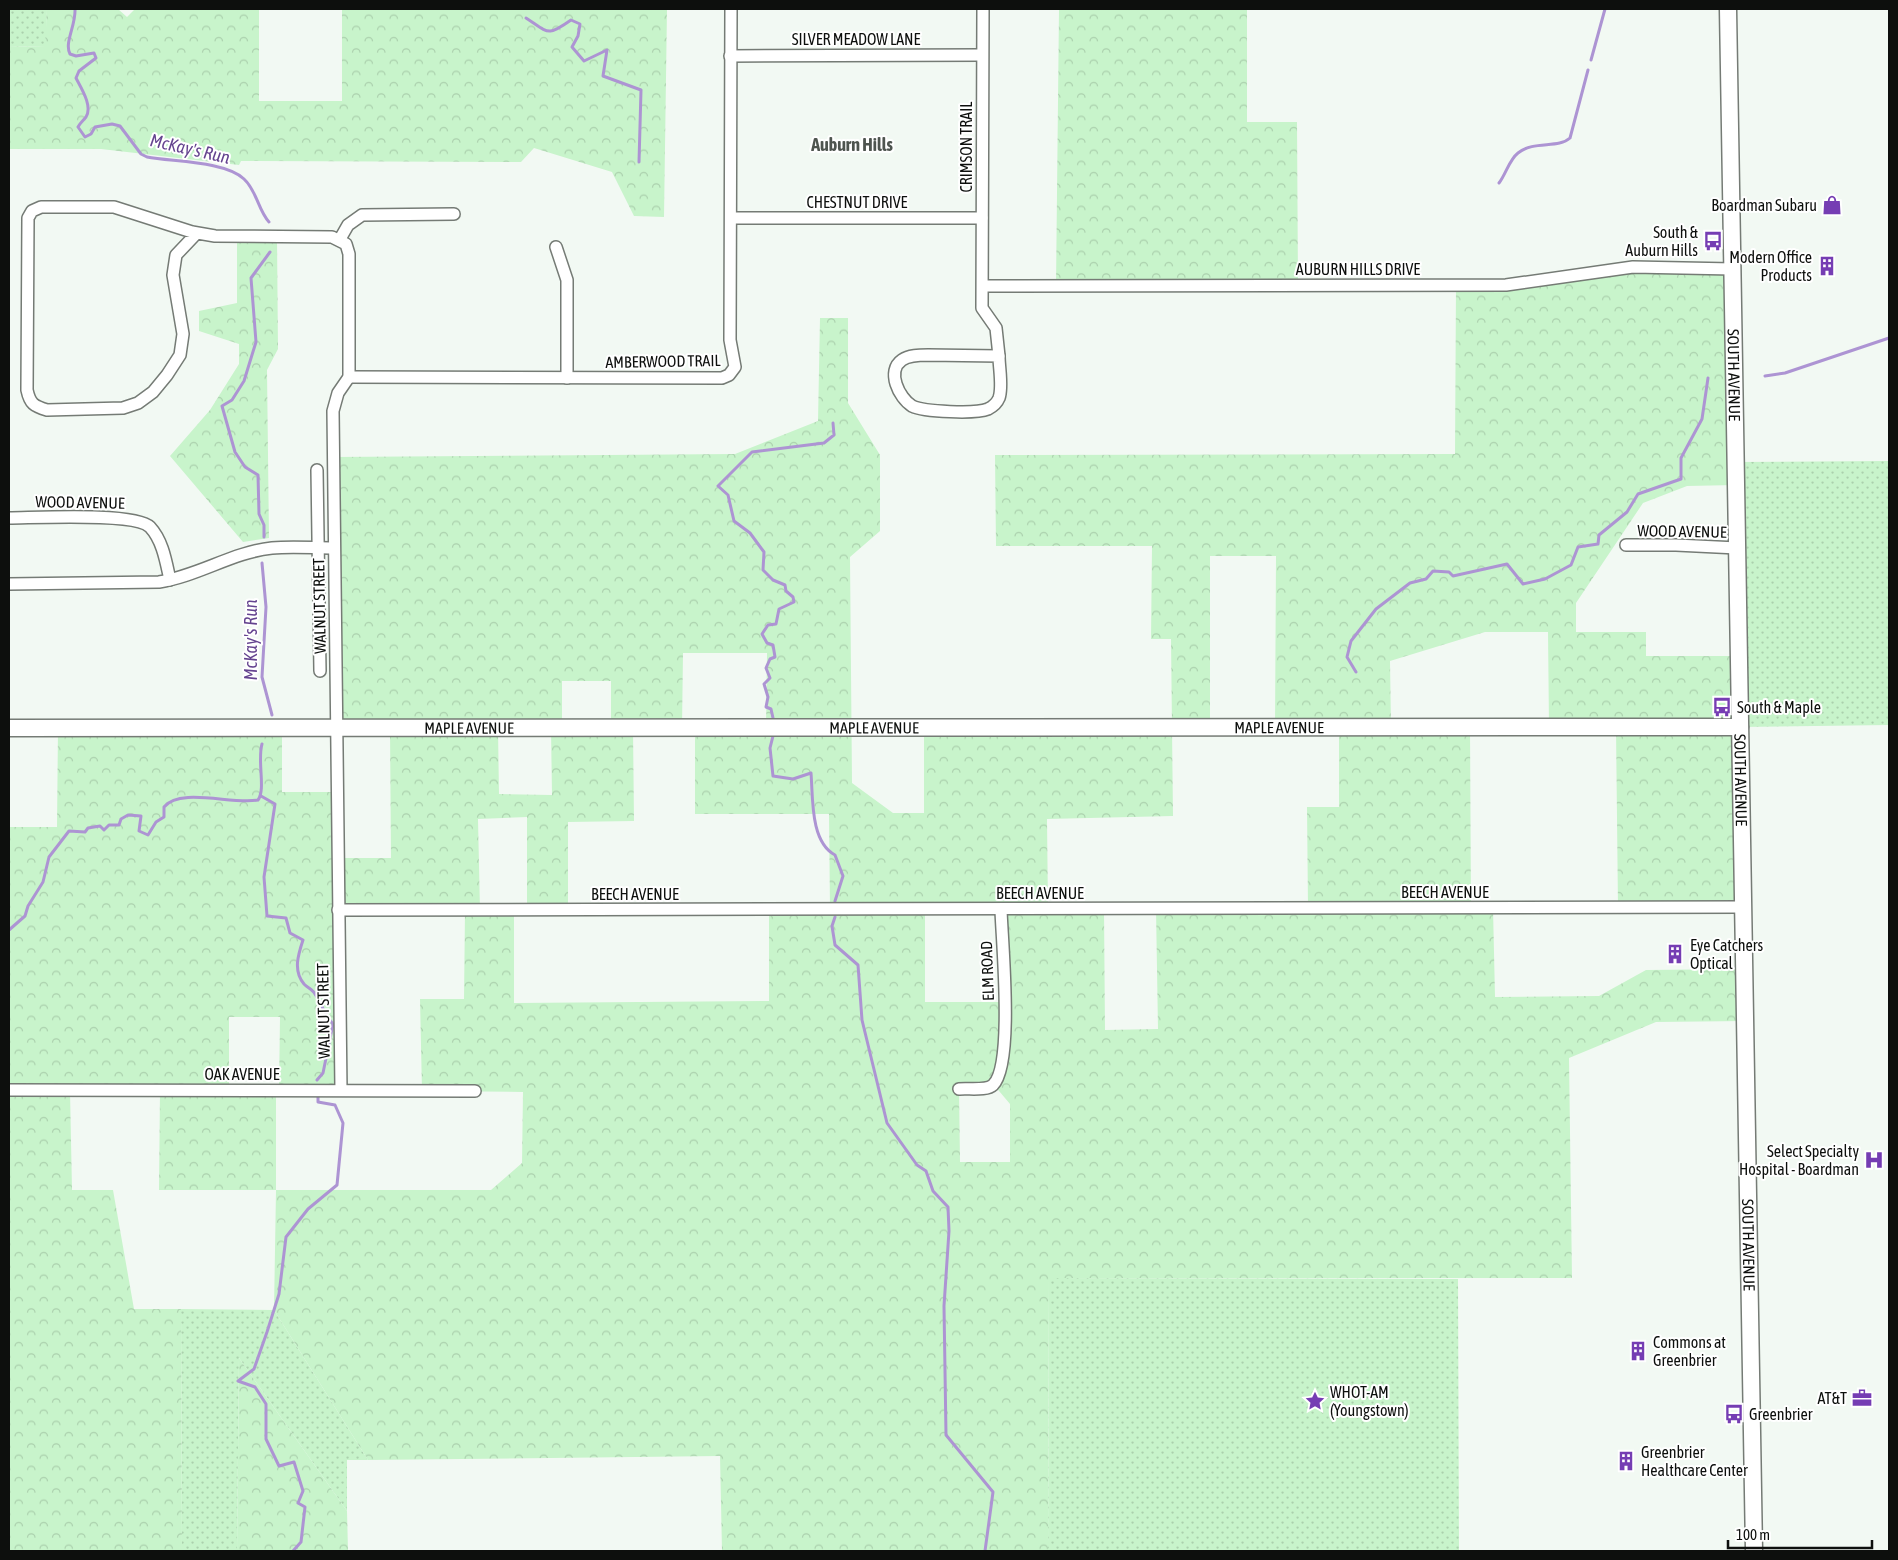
<svg xmlns="http://www.w3.org/2000/svg" width="1898" height="1560" viewBox="0 0 1898 1560" font-family="'Asap Condensed',sans-serif">
<style>
.grass{fill:url(#grass-dots)}
.forest{fill:url(#forest-crowns);fill-rule:evenodd}
.lines{fill:none;stroke-linecap:round;stroke-linejoin:round}
.stream{stroke:#ad94d3;stroke-width:3}
.street-casing{stroke:#757b75;stroke-width:14}
.secondary-casing{stroke:#757b75;stroke-width:19}
.street{stroke:#fff;stroke-width:11}
.secondary{stroke:#fff;stroke-width:16}
.labels{text-anchor:middle;stroke-width:4;stroke-linejoin:round;paint-order:stroke}
.street-label{font-size:16px;fill:#0d0f0d;stroke:#fff}
.poi-label{font-size:16px;fill:#0d0f0d;stroke:#fff;text-anchor:start}
.neighbourhood-label{font-size:18px;font-weight:bold;fill:#4e544f;stroke:#fff}
.water-label{font-size:18px;font-style:italic;fill:#64438f;stroke:#fff}
</style>
<defs>
<pattern id="grass-dots" width="8" height="8" patternUnits="userSpaceOnUse" patternTransform="scale(1.25)"><rect width="8" height="8" fill="#c8f4cb"/><path d="M2 2h.1M6 6h.1" fill="none" stroke="#abd0ad" stroke-width="1.8" stroke-linecap="round"/></pattern>
<pattern id="forest-crowns" width="20" height="18" patternUnits="userSpaceOnUse" patternTransform="scale(1.25)"><rect width="20" height="18" fill="#c8f4cb"/><path d="M2 6a3 3 0 1 1 6 0M12 15a3 3 0 1 1 6 0" fill="none" stroke="#abd0ad"/></pattern>
</defs>
<rect width="100%" height="100%" fill="#f2f9f3"/>
<g class="grass">
<polygon points="9,9 47,9 46,46 9,47"/>
<polygon points="1889,461 1889,725 1740,727 1736,462"/>
<polygon points="1049,1278 1458,1279 1459,1551 1048,1551"/>
<polygon points="181,1309 274,1310 368,1460 347,1460 347,1511 239,1358 237,1551 182,1551"/>
</g>
<g class="forest">
<polygon points="47,9 118,9 127,17 135,9 259,9 259,101 342,101 342,9 667,9 664,217 634,216 612,172 534,148 521,162 241,161 239,165 101,149 9,149 9,47 45,46"/>
<polygon points="1059,9 1247,9 1247,122 1297,122 1298,285 1056,286"/>
<polygon points="237,236 277,237 278,349 267,370 269,538 243,542 170,456 210,410 239,364 239,344 199,331 199,311 237,303"/>
<path d="M1633,267L1733,269L1736,485L1687,486L1643,503L1576,603V632H1646V656H1739L1743,907L1618,908L1616,728L1549,727L1548,632H1485L1390,661L1391,728L1470,727L1471,908H1493L1495,997L1599,996L1646,970L1744,969L1745,1021L1656,1022L1569,1058L1572,1278H1049L1048,1551H722L720,1456L368,1460L274,1310L276,1190H159L160,1091H70L72,1190H113L134,1309H181L182,1551H9V827H57L58,728L282,729V792H337L338,858H391L390,729H337L333,457L735,454L818,421L820,318H848V403L880,455V531L850,557L852,783L893,813H924V728H1172L1171,639H1151L1152,546H996L995,455L1455,454L1456,285ZM1210,556H1276L1275,728H1339V807H1307L1308,908L1156,909L1158,1029L1105,1030L1104,909H1048L1047,819L1173,816L1172,728H1210ZM683,653H767L766,728H695V814H829L830,910H769V1001L514,1003V911H480L478,819L527,817V911H568V822L634,821L633,729L682,728ZM562,681H611V728H562ZM498,729H551L552,795L499,794ZM338,910L465,911L464,999H420L422,1091L523,1092L522,1163L491,1190H276V1091H229V1017H280L279,1091L341,1090ZM925,910H1001L1004,1002H925ZM994,1085L1010,1104V1162H960L959,1089Z"/>
<polygon points="239,1358 347,1511 348,1551 237,1551"/>
</g>
<g class="lines">
<g class="stream">
<path d="M75,9C76,25 64,43 70,54L76,56L94,53L96,58L79,71L76,78C81,88 93,106 86,117C83,121 80,123 78,127L85,137L91,134L95,127L112,124L120,126L141,154L147,157C173,162 225,161 244,179C257,191 258,210 269,222"/>
<path d="M526,18C549,33 547,37 571,20L580,24L578,36L572,47L584,61L607,50L603,76L641,90L639,162"/>
<polyline points="1591,60 1605,9"/>
<path d="M1499,183C1506,174 1509,160 1518,153C1534,140 1558,149 1570,138L1588,70"/>
<polyline points="1765,376 1785,373 1889,338"/>
<polyline points="264,537 264,525 259,514 258,475 245,467 235,452 222,406 232,400 244,381 256,342 251,278 270,252"/>
<polyline points="262,563 266,607 262,677 272,715"/>
<polyline points="1356,672 1347,657 1351,641 1376,609 1410,583 1426,579 1433,571 1449,572 1453,576 1507,564 1523,584 1545,579 1571,565 1578,547 1598,544 1599,535 1627,512 1638,494 1681,479 1681,458 1702,419 1708,378"/>
<polyline points="773,718 771,709 766,707 768,697 764,684 770,678 766,668 770,659 775,657 773,645 767,643 762,634 768,625 776,624 779,609 794,602 793,597 786,591 785,585 773,580 763,570 764,552 750,533 734,521 728,495 718,486 752,452 824,443 834,435 833,423"/>
<path d="M773,736L770,748L773,776L793,779L811,773C813,797 810,842 835,855L843,876L835,901"/>
<path d="M261,796L275,804L264,877L267,916L286,918L290,933L303,940C298,955 293,971 304,984C308,988 313,990 315,994C322,1005 325,1015 333,1024L323,1073L317,1080"/>
<polyline points="835,917 832,926 835,945 858,965 862,1020 887,1123 917,1165 926,1171 933,1191 948,1207 949,1231 944,1306 946,1435 993,1492 985,1551"/>
<path d="M9,930L25,916L28,906L43,882L49,857L69,831L85,832L88,828L100,826L104,830L109,825H119L121,819L128,815L141,816L139,831L148,835L156,822L164,817V807C180,787 233,805 258,800C266,789 257,761 262,744"/>
<polyline points="293,1551 301,1542 305,1507 298,1503 303,1491 294,1462 279,1466 266,1439 266,1404 255,1387 238,1381 254,1369 267,1332 279,1294 286,1237 308,1209 337,1185 343,1123 335,1105 318,1102 318,1097"/>
</g>
<defs>
<g id="street">
<polyline points="983,9 982,308 996,328 999,356"/>
<polyline points="730,56 982,55"/>
<polyline points="731,218 982,218"/>
<path d="M196,234L176,255L173,275L183,334L180,355L167,375L153,392L138,403L123,408L47,410C34,406 30,404 27,390L28,218L32,211L41,207H114L192,232L215,236L332,237L346,244L349,254V377L338,393L333,411L341,1090"/>
<polyline points="340,239 348,225 362,215 454,214"/>
<polyline points="556,247 567,280 567,378"/>
<polyline points="983,286 1506,285 1633,267 1733,269"/>
<path d="M928,355L999,356C999,368 1003,387 999,398C997,403 992,407 988,409C976,414 924,412 912,406C899,398 886,371 902,360C909,355 919,355 928,355Z"/>
<polyline points="349,377 722,378 729,375 735,367 730,340 731,9"/>
<polyline points="317,470 320,671"/>
<path d="M9,518C34,518 135,512 150,527C163,541 166,562 170,580"/>
<polyline points="1626,545 1676,545 1737,548"/>
<path d="M9,584L159,582C198,576 233,552 272,548C292,546 314,548 334,548"/>
<polyline points="338,910 1743,907"/>
<path d="M959,1089C968,1088 987,1091 993,1085C1014,1065 1002,942 1001,910"/>
<polyline points="9,1090 475,1091"/>
</g>
<g id="secondary">
<path id="s1" d="M1728,9L1754,1551"/>
<path id="s2" d="M9,728L1740,727"/>
</g>
</defs>
<use href="#street" class="street-casing"/>
<use href="#secondary" class="secondary-casing"/>
<use href="#street" class="street"/>
<use href="#secondary" class="secondary"/>
</g>
<defs>
<symbol id="shop-bare" viewBox="-9 -9 18 18"><path d="M-5-2.5h2.3a2.7 3.5 0 0 1 5.4 0H5L5.5 6h-11ZM-1.5-2.5h3a1.5 2.3 0 0 0-3 0Z" fill="#753db3" stroke="#fff" stroke-width="2.5" paint-order="stroke"/></symbol>
<symbol id="bus-bare" viewBox="-9 -9 18 18"><path d="M-5-6H5V4H4V6H2V4H-2V6H-4V4H-5ZM-3.5-4V0h7V-4ZM-3.5 1.2v1.5H-2V1.2ZM2 1.2v1.5H3.5V1.2Z" fill="#753db3" stroke="#fff" stroke-width="2.5" paint-order="stroke"/></symbol>
<symbol id="building-bare" viewBox="-9 -9 18 18"><path d="M-4-6H4V6H1V3H-1V6H-4ZM-2.5-4.3h1.7v1.8h-1.7ZM.8-4.3h1.7v1.8H.8ZM-2.5-1h1.7V.8h-1.7ZM.8-1h1.7V.8H.8Z" fill="#753db3" stroke="#fff" stroke-width="2.5" paint-order="stroke"/></symbol>
<symbol id="hospital-bare" viewBox="-9 -9 18 18"><path d="M-5-5h3v3.5h4V-5h3V5h-3V1.5h-4V5h-3Z" fill="#753db3" stroke="#fff" stroke-width="2.5" paint-order="stroke"/></symbol>
<symbol id="office-bare" viewBox="-9 -9 18 18"><path d="M-6-3h4V-5.5h4V-3h4V5H-6ZM-1-4.5V-3h2v-1.5ZM-6 0V1H6V0Z" fill="#753db3" stroke="#fff" stroke-width="2.5" paint-order="stroke"/></symbol>
<symbol id="sight-bare" viewBox="-9 -9 18 18"><path d="M0-6L1.8-2.2L6-1.7L2.9 1.2L3.7 5.4L0 3.3L-3.7 5.4L-2.9 1.2L-6-1.7L-1.8-2.2Z" fill="#753db3" stroke="#fff" stroke-width="2.5" paint-order="stroke"/></symbol>
</defs>
<g fill-rule="evenodd">
<use href="#shop-bare" x="1818" y="191" width="28" height="28"/>
<use href="#bus-bare" x="1699" y="227" width="28" height="28"/>
<use href="#building-bare" x="1813" y="252" width="28" height="28"/>
<use href="#bus-bare" x="1708" y="693" width="28" height="28"/>
<use href="#building-bare" x="1661" y="940" width="28" height="28"/>
<use href="#hospital-bare" x="1860" y="1146" width="28" height="28"/>
<use href="#building-bare" x="1624" y="1337" width="28" height="28"/>
<use href="#office-bare" x="1848" y="1384" width="28" height="28"/>
<use href="#sight-bare" x="1301" y="1387" width="28" height="28"/>
<use href="#bus-bare" x="1720" y="1400" width="28" height="28"/>
<use href="#building-bare" x="1612" y="1447" width="28" height="28"/>
</g>
<g class="labels">
<g class="street-label">
<text x="856" y="45">SILVER MEADOW LANE</text>
<text transform="translate(966 147) rotate(-90)" y="6">CRIMSON TRAIL</text>
<text x="857" y="208">CHESTNUT DRIVE</text>
<text x="1358" y="275">AUBURN HILLS DRIVE</text>
<text transform="translate(663 361) rotate(-1)" y="6">AMBERWOOD TRAIL</text>
<text dy="6" stroke="none"><textPath href="#s1" startOffset="366">SOUTH AVENUE</textPath></text>
<text transform="translate(80 502) rotate(1)" y="6">WOOD AVENUE</text>
<text transform="translate(1682 531) rotate(1)" y="6">WOOD AVENUE</text>
<text transform="translate(319 606) rotate(-91)" y="6">WALNUT STREET</text>
<text dy="6" stroke="none"><textPath href="#s2" startOffset="865">MAPLE AVENUE</textPath></text>
<text dy="6" stroke="none"><textPath href="#s2" startOffset="1270">MAPLE AVENUE</textPath></text>
<text dy="6" stroke="none"><textPath href="#s2" startOffset="460">MAPLE AVENUE</textPath></text>
<text dy="6" stroke="none"><textPath href="#s1" startOffset="771">SOUTH AVENUE</textPath></text>
<text x="1445" y="898">BEECH AVENUE</text>
<text x="1040" y="899">BEECH AVENUE</text>
<text x="635" y="900">BEECH AVENUE</text>
<text transform="translate(987 971) rotate(-92)" y="6">ELM ROAD</text>
<text transform="translate(323 1011) rotate(-91)" y="6">WALNUT STREET</text>
<text x="242" y="1080">OAK AVENUE</text>
<text dy="6" stroke="none"><textPath href="#s1" startOffset="1236">SOUTH AVENUE</textPath></text>
</g>
<g class="poi-label">
<text x="1817" y="211" text-anchor="end">Boardman Subaru</text>
<text x="1698" y="238" text-anchor="end">South &amp;<tspan x="1698" dy="18">Auburn Hills</tspan></text>
<text x="1812" y="263" text-anchor="end">Modern Office<tspan x="1812" dy="18">Products</tspan></text>
<text x="1737" y="713">South &amp; Maple</text>
<text x="1690" y="951">Eye Catchers<tspan x="1690" dy="18">Optical</tspan></text>
<text x="1859" y="1157" text-anchor="end">Select Specialty<tspan x="1859" dy="18">Hospital - Boardman</tspan></text>
<text x="1653" y="1348">Commons at<tspan x="1653" dy="18">Greenbrier</tspan></text>
<text x="1330" y="1398">WHOT-AM<tspan x="1330" dy="18">(Youngstown)</tspan></text>
<text x="1847" y="1404" text-anchor="end">AT&amp;T</text>
<text x="1749" y="1420">Greenbrier</text>
<text x="1641" y="1458">Greenbrier<tspan x="1641" dy="18">Healthcare Center</tspan></text>
</g>
<g class="neighbourhood-label">
<text x="852" y="151">Auburn Hills</text>
</g>
<g class="water-label">
<text transform="translate(190 149) rotate(13)" y="6">McKay's Run</text>
<text transform="translate(251 640) rotate(-90)" y="6">McKay's Run</text>
</g>
</g>
<rect width="1898" height="1560" fill="none" stroke="#0d0f0d" stroke-width="20"/>
<path d="M1728 1540v8h144v-8" fill="none" stroke="#0d0f0d" stroke-width="2.5"/>
<text x="1736" y="1540" font-size="15" fill="#0d0f0d" stroke="#ffffff" stroke-width="4" paint-order="stroke">100 m</text>
</svg>
